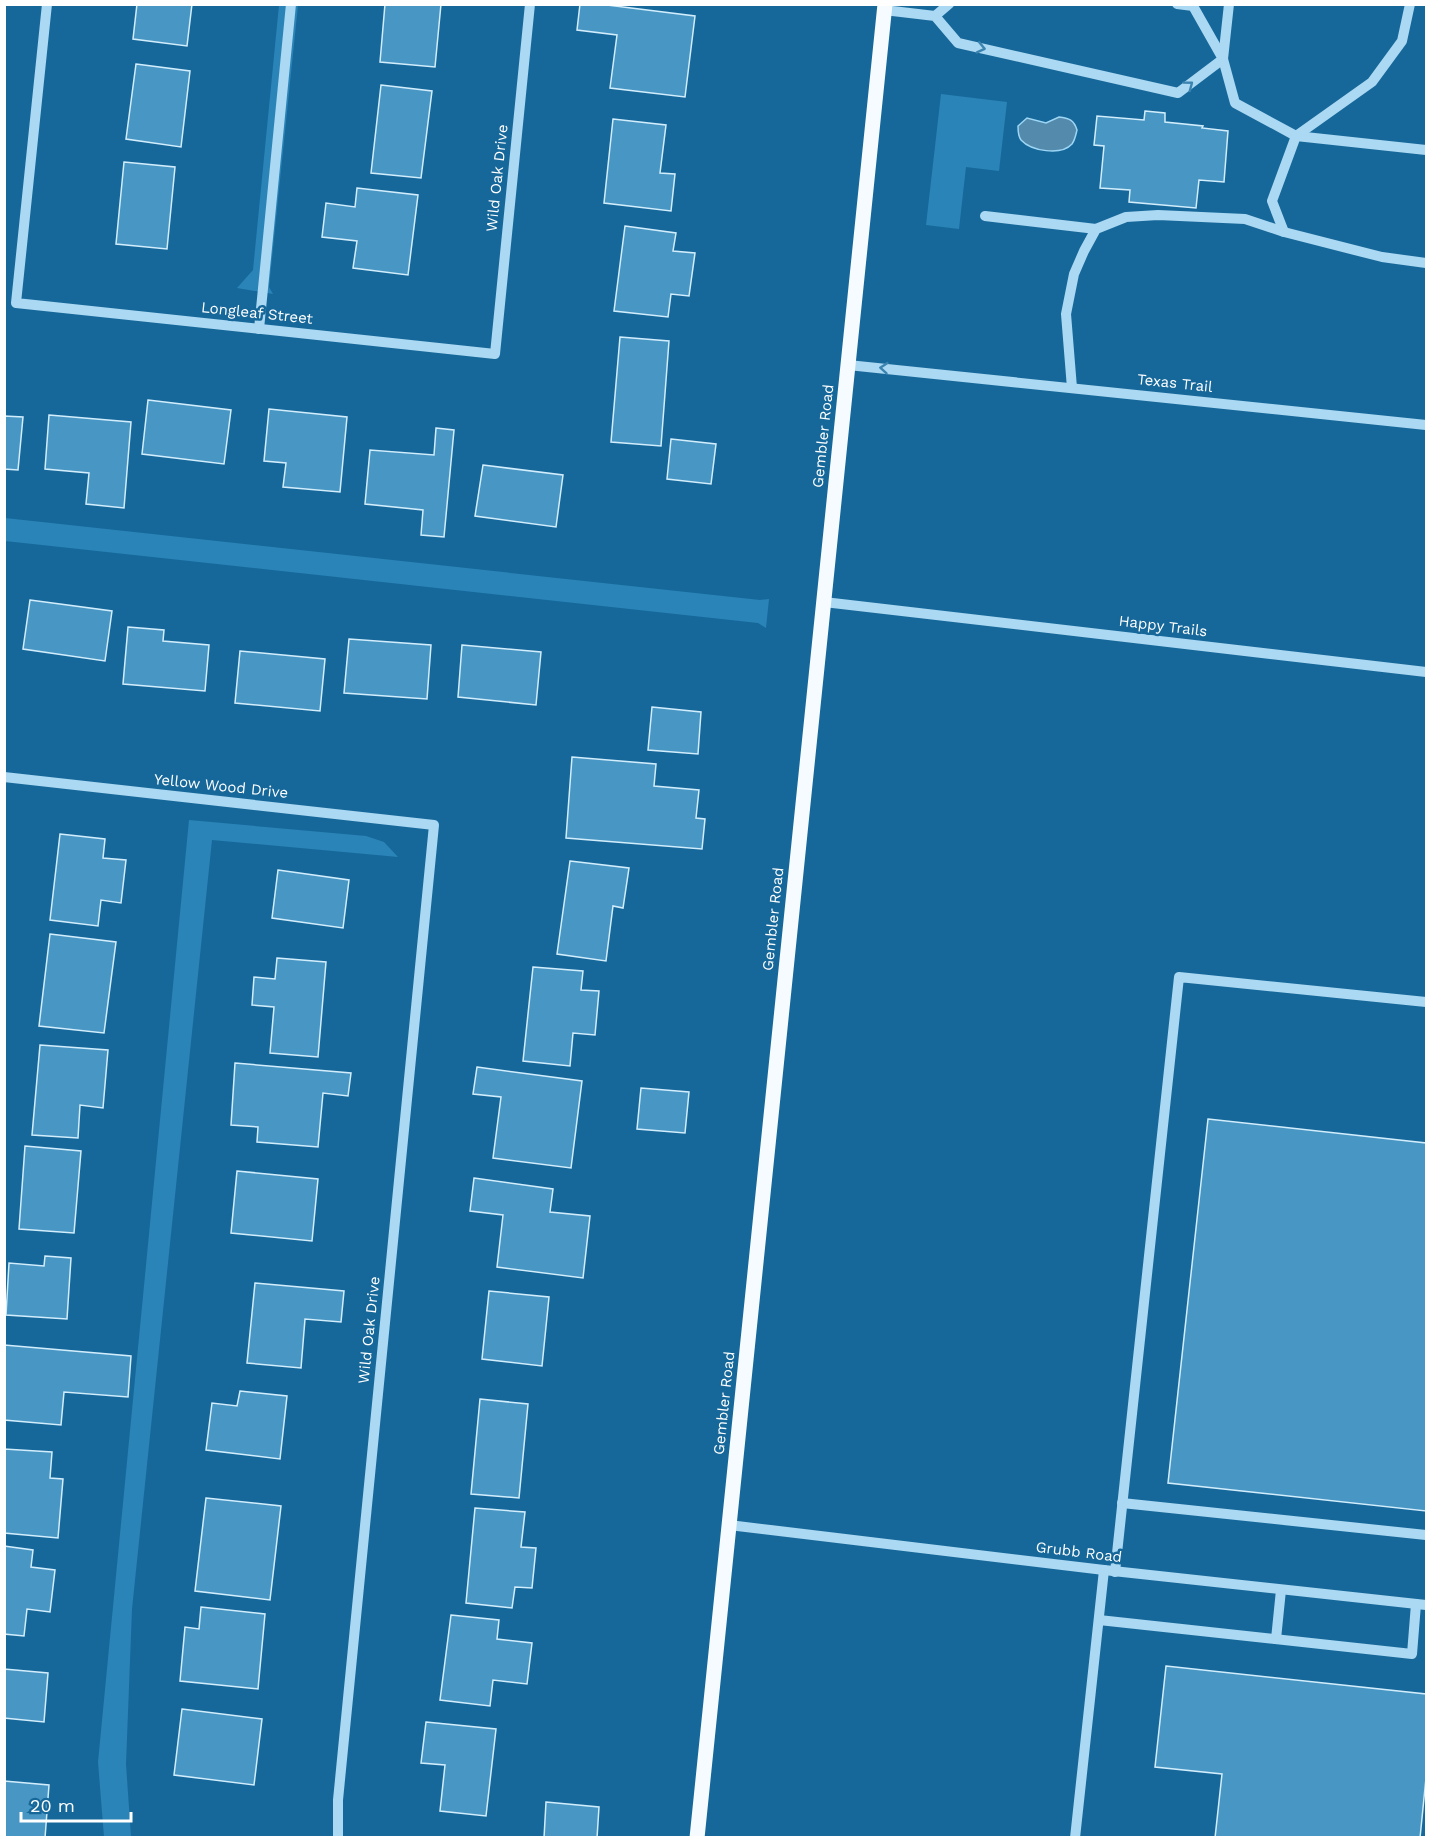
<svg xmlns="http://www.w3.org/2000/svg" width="1431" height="1842" viewBox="0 0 1431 1842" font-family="'Work Sans',sans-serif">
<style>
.green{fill:#2a84b7}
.water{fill:#548bad;stroke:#9dd6f5;stroke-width:1.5}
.building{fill:#4896c3;stroke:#d2edfc;stroke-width:1.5}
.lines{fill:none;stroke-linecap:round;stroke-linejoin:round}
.minor{stroke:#abd8f2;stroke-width:10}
.major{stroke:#f6fbff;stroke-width:15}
.oneway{stroke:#3b84b0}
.labels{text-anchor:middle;stroke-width:5;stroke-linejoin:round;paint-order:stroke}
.street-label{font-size:15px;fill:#fff;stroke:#16689a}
</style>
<rect width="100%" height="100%" fill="#16689a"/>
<g class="green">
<polygon points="279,5 298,5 269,287 273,294 237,288 253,270"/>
<polygon points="941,94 1007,102 999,171 966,167 959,229 926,225"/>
<polygon points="5,518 760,600 769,599 766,628 758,623 5,541"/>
<polygon points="189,820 366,836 384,842 398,857 212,840 132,1609 126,1764 131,1837 104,1837 98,1762"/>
</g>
<path class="water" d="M1059,117C1069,118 1074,120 1077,130C1076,134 1075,140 1072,144C1061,156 1031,151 1021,140C1018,136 1018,131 1018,126L1027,118L1046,123Z"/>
<g class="building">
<polygon points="137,4 192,4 187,46 133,39"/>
<polygon points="385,4 441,4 435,67 380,62"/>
<polygon points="580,4 599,4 695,16 685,97 610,88 617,35 577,30"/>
<polygon points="136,64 190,71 181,147 126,139"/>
<polygon points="381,85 432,91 421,178 371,173"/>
<polygon points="1145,111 1165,113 1165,122 1203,126 1202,128 1228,131 1224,182 1199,180 1196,208 1129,202 1130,190 1100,188 1104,146 1094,145 1097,116 1144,120"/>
<polygon points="613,119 666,125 660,173 675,174 671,211 604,203"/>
<polygon points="124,162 175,167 167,249 116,244"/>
<polygon points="357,188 418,195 408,275 353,268 357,241 322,237 326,203 355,207"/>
<polygon points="625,226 676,233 673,251 695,253 689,296 671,294 668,317 614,311"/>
<polygon points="620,337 669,341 661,446 611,442"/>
<polygon points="148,400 231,410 224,464 142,454"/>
<polygon points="269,409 347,417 340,492 283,487 286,463 264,461"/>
<polygon points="49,415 131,422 124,508 86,504 89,473 45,469"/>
<polygon points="4,416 23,417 18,470 4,469"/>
<polygon points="436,428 454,430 444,537 421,535 423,510 365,504 370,450 434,455"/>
<polygon points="671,439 716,444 711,484 667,479"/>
<polygon points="483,465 563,475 556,527 475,516"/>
<polygon points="30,600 112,611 105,661 23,649"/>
<polygon points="128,627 164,630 163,641 209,645 205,691 123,684"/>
<polygon points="349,639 431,645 427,699 344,693"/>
<polygon points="462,645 541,652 536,705 458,697"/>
<polygon points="240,651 325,659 320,711 235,703"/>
<polygon points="652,707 701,712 698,754 648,750"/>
<polygon points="572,757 656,764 654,786 699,790 696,818 705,819 702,849 566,838"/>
<polygon points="60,834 105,839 103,858 126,860 121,903 101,900 98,926 50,920"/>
<polygon points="570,861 629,868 623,908 613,906 606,961 557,954"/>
<polygon points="278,870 349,880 343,928 272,918"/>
<polygon points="50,934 116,942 104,1033 39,1026"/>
<polygon points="277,958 326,962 318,1057 270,1053 274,1007 252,1005 254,977 275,979"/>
<polygon points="533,967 583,971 581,990 599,991 595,1035 573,1033 570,1066 523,1061"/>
<polygon points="40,1045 108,1050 103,1108 80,1105 78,1138 32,1135"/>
<polygon points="235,1063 351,1073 348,1096 323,1093 318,1147 257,1142 258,1127 231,1125"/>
<polygon points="477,1067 582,1081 571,1168 493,1158 501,1097 473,1094"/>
<polygon points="641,1088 689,1092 685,1133 637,1129"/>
<polygon points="1208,1119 1426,1143 1426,1511 1168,1483"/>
<polygon points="25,1146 81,1151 74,1233 19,1229"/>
<polygon points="237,1171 318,1179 312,1241 231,1233"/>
<polygon points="474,1178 553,1189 550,1212 590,1216 583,1278 497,1267 503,1215 470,1211"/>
<polygon points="45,1256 71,1258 67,1319 6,1315 9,1263 44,1266"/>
<polygon points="255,1283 344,1291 341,1322 305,1319 301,1368 247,1363"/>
<polygon points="489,1291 549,1297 542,1366 482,1359"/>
<polygon points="4,1345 131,1356 128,1397 64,1392 61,1425 4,1420"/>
<polygon points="240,1391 287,1396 280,1459 206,1450 212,1403 237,1406"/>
<polygon points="480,1399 528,1404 519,1498 471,1494"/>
<polygon points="4,1449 52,1452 50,1478 63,1479 58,1538 4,1533"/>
<polygon points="206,1498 281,1506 270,1600 195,1591"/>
<polygon points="475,1508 525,1512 521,1547 536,1548 532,1588 515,1587 512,1608 466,1603"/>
<polygon points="4,1546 33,1550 31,1567 55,1570 50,1612 27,1609 24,1636 4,1634"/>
<polygon points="201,1607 265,1614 258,1689 180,1681 185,1627 199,1629"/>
<polygon points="451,1615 499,1620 497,1639 532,1643 527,1684 493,1680 490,1706 440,1700"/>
<polygon points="1166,1666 1426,1694 1426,1778 1420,1838 1215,1838 1222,1774 1155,1767"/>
<polygon points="4,1669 48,1673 44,1722 4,1718"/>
<polygon points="182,1709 262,1719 254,1785 174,1775"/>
<polygon points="426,1722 496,1729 486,1816 440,1811 445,1765 421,1763"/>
<polygon points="4,1781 49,1785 45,1838 4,1838"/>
<polygon points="546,1802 599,1807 597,1838 544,1838"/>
</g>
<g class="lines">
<g class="minor">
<polyline points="47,4 16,303 495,354 530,4"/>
<polyline points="1229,4 1223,59 1235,103 1296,136 1426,150"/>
<polyline points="884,10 935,16 958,43 1178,93 1223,59 1193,6 1177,4"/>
<polyline points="935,16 949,4"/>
<polyline points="985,216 1096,229"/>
<polyline points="1284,232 1272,201 1296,136 1372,82 1402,41 1410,4"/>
<polyline points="259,329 291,4"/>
<polyline points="848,365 1426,425"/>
<polyline points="1072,388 1066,314 1074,274 1084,251 1096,229 1126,217 1158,215 1245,219 1284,232 1382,257 1426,263"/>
<polyline points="824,602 1426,672"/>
<polyline points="4,777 434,825 338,1800 338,1838"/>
<polyline points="1122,1503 1426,1535"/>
<polyline points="729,1525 1104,1570 1426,1605"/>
<polyline points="1115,1572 1179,977 1426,1002"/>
<polyline points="1099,1620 1412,1654 1416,1604"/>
<polyline points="1276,1639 1281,1590"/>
<polyline points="1075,1838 1104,1570"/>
</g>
<polyline class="major" points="697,1838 885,4"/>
</g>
<defs><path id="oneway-chevron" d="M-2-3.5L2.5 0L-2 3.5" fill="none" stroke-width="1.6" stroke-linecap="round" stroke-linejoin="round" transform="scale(1.5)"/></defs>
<g class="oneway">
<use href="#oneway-chevron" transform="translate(981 48) rotate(13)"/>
<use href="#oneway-chevron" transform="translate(1189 85) rotate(-37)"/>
<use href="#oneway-chevron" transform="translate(884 368) rotate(-175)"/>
</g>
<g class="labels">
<g class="street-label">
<text transform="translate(497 178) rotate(-84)" y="5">Wild Oak Drive</text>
<text transform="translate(257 313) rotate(6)" y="5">Longleaf Street</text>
<text transform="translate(1175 383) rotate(6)" y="5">Texas Trail</text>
<text transform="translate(823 436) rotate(-84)" y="5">Gembler Road</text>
<text transform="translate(1163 626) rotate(7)" y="5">Happy Trails</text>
<text transform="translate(221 786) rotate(6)" y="5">Yellow Wood Drive</text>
<text transform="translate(773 919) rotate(-84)" y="5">Gembler Road</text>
<text transform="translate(369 1330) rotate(-84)" y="5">Wild Oak Drive</text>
<text transform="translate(724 1403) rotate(-84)" y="5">Gembler Road</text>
<text transform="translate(1079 1552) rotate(7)" y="5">Grubb Road</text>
</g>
</g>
<rect width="1431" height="1842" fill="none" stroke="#ffffff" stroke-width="12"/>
<path d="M21 1812v9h110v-9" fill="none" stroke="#ffffff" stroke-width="3"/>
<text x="30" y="1812" font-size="18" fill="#ffffff" stroke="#16689a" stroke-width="4.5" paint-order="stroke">20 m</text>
</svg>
